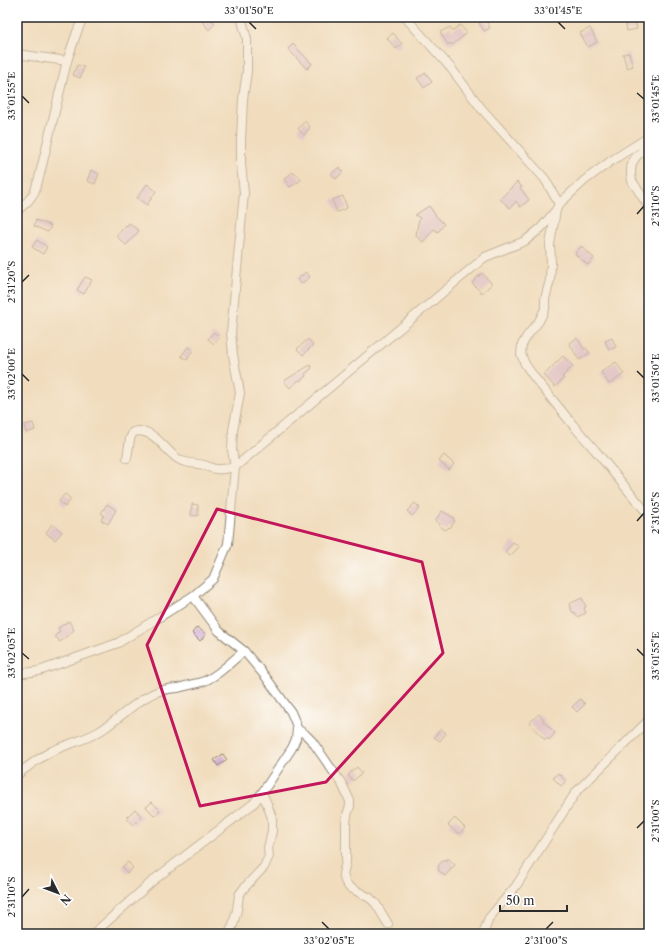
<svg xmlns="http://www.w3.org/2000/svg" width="666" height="951" viewBox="0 0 666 951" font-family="'Libre Caslon Text',serif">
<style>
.building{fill:#d6b0d4}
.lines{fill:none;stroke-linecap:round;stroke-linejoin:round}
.street-casing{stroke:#8e8474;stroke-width:10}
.street{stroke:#fff;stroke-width:8}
.marked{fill:none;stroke:#c2185b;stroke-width:3;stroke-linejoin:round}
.ticks{fill:none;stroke:#2b2b2b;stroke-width:1.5}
.neatline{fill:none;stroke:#2b2b2b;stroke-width:1.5}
.ticks-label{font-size:10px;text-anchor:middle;fill:#2b2b2b}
</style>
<rect width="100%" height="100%" fill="#fff"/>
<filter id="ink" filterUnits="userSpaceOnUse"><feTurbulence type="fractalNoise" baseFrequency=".025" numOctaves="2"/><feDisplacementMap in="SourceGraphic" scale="8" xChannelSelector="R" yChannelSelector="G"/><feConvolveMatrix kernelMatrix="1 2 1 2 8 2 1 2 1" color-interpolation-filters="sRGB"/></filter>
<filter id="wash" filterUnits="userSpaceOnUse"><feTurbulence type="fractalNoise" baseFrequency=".012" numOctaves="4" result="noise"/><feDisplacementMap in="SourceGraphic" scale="16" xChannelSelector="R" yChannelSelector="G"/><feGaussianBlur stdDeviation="0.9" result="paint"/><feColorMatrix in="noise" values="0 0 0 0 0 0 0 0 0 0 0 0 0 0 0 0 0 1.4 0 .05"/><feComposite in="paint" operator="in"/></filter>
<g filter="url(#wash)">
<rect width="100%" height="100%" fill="#f1ddbe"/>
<g id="blocks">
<g class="building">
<polygon points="199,17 208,17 215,23 209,30"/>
<polygon points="624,17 634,17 637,29 627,31"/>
<polygon points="485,19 490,28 484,31 479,23"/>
<polygon points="460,25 467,33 452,45 450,43 448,45 440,32 450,27 452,31"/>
<polygon points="590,28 597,42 588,47 580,33"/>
<polygon points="393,33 402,44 396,49 387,38"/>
<polygon points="293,44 312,64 307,69 288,49"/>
<polygon points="629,53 633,66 627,68 623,54"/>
<polygon points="77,65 84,67 80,78 73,75"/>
<polygon points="426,73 432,82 424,88 417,78"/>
<polygon points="305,121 310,127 304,135 298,129"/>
<polygon points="339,167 343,172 336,179 331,174"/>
<polygon points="91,170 99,174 95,184 87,181"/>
<polygon points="293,172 295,175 297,174 301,180 290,187 284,179"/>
<polygon points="517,182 522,187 520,188 529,200 520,207 516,201 510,208 500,199"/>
<polygon points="147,184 156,191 147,205 137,198"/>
<polygon points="343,196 347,208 337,212 332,200"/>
<polygon points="429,206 436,216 444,224 438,232 434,229 423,242 416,236 418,223 420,218 415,215"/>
<polygon points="36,220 51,226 48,232 34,226"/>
<polygon points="129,223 139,231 126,245 116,236 126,225 127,226"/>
<polygon points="37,240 47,247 43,254 32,247"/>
<polygon points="581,246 594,258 588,265 575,254"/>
<polygon points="306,272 310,277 301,284 297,279"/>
<polygon points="482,273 492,284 482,293 472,283"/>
<polygon points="85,277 92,280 84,294 77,290"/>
<polygon points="214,332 220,337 214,344 208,339"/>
<polygon points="577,338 584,349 586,348 590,353 579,360 569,343"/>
<polygon points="612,338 616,347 609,350 605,341"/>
<polygon points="308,339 313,345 303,355 297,349"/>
<polygon points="188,347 193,350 187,360 181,356"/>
<polygon points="563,356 573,366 562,377 564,378 555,387 544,375"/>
<polygon points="616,362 624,374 609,384 601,372"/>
<polygon points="310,365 312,368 305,374 306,376 300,381 299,380 290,388 284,381"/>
<polygon points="33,423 35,430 26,433 24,425"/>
<polygon points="444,455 454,464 449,470 439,461"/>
<polygon points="65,494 71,499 65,507 59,501"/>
<polygon points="415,503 420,508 412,516 407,511"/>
<polygon points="107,504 116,510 108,524 101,520 104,515 101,513"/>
<polygon points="192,504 198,505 198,516 191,515"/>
<polygon points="442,511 454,518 453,520 455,521 450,528 449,527 446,530 439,526 440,524 435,521"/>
<polygon points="52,524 62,532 55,540 46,533"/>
<polygon points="513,542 519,547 510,556 505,552"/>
<polygon points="582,598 586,607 584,608 586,613 577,617 575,612 573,613 569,604"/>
<polygon points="69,621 74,630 60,642 55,636 60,631 58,628"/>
<polygon points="197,627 206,634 200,641 192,633"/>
<polygon points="580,699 585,704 577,712 572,707"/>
<polygon points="539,714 544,720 543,721 555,733 549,740 547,738 545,740 529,723"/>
<polygon points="441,729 446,733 440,741 434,737"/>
<polygon points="223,754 227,760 218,766 214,760"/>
<polygon points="357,767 362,773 353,781 348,775"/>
<polygon points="558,773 566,781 561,786 553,778"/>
<polygon points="152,802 160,810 155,816 146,807"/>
<polygon points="135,809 142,817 134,825 126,818"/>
<polygon points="455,818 465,828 459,834 448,825"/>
<polygon points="448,858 455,865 445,876 438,870 439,868 438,866 444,859 446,861"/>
<polygon points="128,862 133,868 127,873 122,867"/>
</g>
</g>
</g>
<g filter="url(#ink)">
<use href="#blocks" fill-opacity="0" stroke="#8e8474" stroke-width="1"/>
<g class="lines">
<defs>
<g id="street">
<polyline points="405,17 450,67 481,108 545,179 559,204"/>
<polyline points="17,54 67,61"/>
<path d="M649,144C636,157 628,160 632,181L649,207"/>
<polyline points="556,210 550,244 551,263 550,280 545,299 545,309 539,321 527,336 522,345 521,354 525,364 534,377 573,425 595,450 631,494 649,515"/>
<polyline points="17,211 28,201 34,193 39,178 67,61 77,32 83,17"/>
<path d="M127,458L130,439L133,432C154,426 165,452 180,460C187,464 196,463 204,465C208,466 212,469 216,469C222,470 229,468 235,467L232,450L233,430L240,393L233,355L231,333L244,193L241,164V140L243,99L247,71V39L241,17"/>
<polyline points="17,674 39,671 118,643 193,596 213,579 228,544 235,467 485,257 525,241 541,228 556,210 559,204 585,180 611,161 649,137"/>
<polyline points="297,729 305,734 312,741 342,784 350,801 350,806 347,815 346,823 346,862 343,874 345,881 349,887 370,898 376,904 388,924"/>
<path d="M17,775C27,767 41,757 52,751C68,744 85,740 100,731C118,720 133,703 152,694C162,689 168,689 178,688C185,686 193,684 199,683C216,678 231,662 244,651"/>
<polyline points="93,934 155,879 253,804 262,793 292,748 296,739 297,729 296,724 291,712 265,676 244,651 219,631 193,596"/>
<polyline points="228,934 233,925 237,910 239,895 244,888 264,867 269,856 268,848 272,831 272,818 267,804 262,793"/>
<polyline points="483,934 489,918 516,886 576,792 649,720"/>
</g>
</defs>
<use href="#street" class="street-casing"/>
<use href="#street" class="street"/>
</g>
</g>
<path d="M0 0H666V951H0ZM217,509L422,562L443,653L326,782L200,806L147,645Z" fill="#f1ddbe" fill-opacity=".55" fill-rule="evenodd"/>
<path class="marked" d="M217,509L422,562L443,653L326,782L200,806L147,645Z"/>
<path class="ticks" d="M249,22L256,29M558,22L565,29M637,93L644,99M22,96L29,103M637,214L644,206M22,282L29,275M637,371L644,378M22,374L29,381M637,521L644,513M637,649L644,656M22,653L29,659M637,828L644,821M22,897L29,889M322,922L329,929M546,929L553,922"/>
<rect width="666" height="951" fill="none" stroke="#fff" stroke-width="44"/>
<g transform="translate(58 893) rotate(132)" stroke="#ffffff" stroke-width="3" paint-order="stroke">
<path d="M0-3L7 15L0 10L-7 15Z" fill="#2b2b2b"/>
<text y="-6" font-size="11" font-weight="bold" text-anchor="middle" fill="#2b2b2b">N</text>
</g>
<path d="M500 905v6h67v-6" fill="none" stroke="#2b2b2b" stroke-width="2"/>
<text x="506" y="905" font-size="12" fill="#2b2b2b" stroke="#ffffff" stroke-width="3" paint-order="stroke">50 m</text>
<rect x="22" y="22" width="622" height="907" class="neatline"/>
<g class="ticks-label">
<text x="249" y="14">33°01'50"E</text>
<text x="558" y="14">33°01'45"E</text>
<text transform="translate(11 96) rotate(-90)" y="4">33°01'55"E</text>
<text transform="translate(655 99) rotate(-90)" y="4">33°01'45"E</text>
<text transform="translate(655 206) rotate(-90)" y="4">2°31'10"S</text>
<text transform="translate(11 282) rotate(-90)" y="4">2°31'20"S</text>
<text transform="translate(11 374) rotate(-90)" y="4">33°02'00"E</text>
<text transform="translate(655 378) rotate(-90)" y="4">33°01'50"E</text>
<text transform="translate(655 513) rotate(-90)" y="4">2°31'05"S</text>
<text transform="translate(11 653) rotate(-90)" y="4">33°02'05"E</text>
<text transform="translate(655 656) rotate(-90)" y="4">33°01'55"E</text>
<text transform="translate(655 821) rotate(-90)" y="4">2°31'00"S</text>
<text transform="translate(11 897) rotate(-90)" y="4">2°31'10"S</text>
<text x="329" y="944">33°02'05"E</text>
<text x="546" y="944">2°31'00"S</text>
</g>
</svg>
